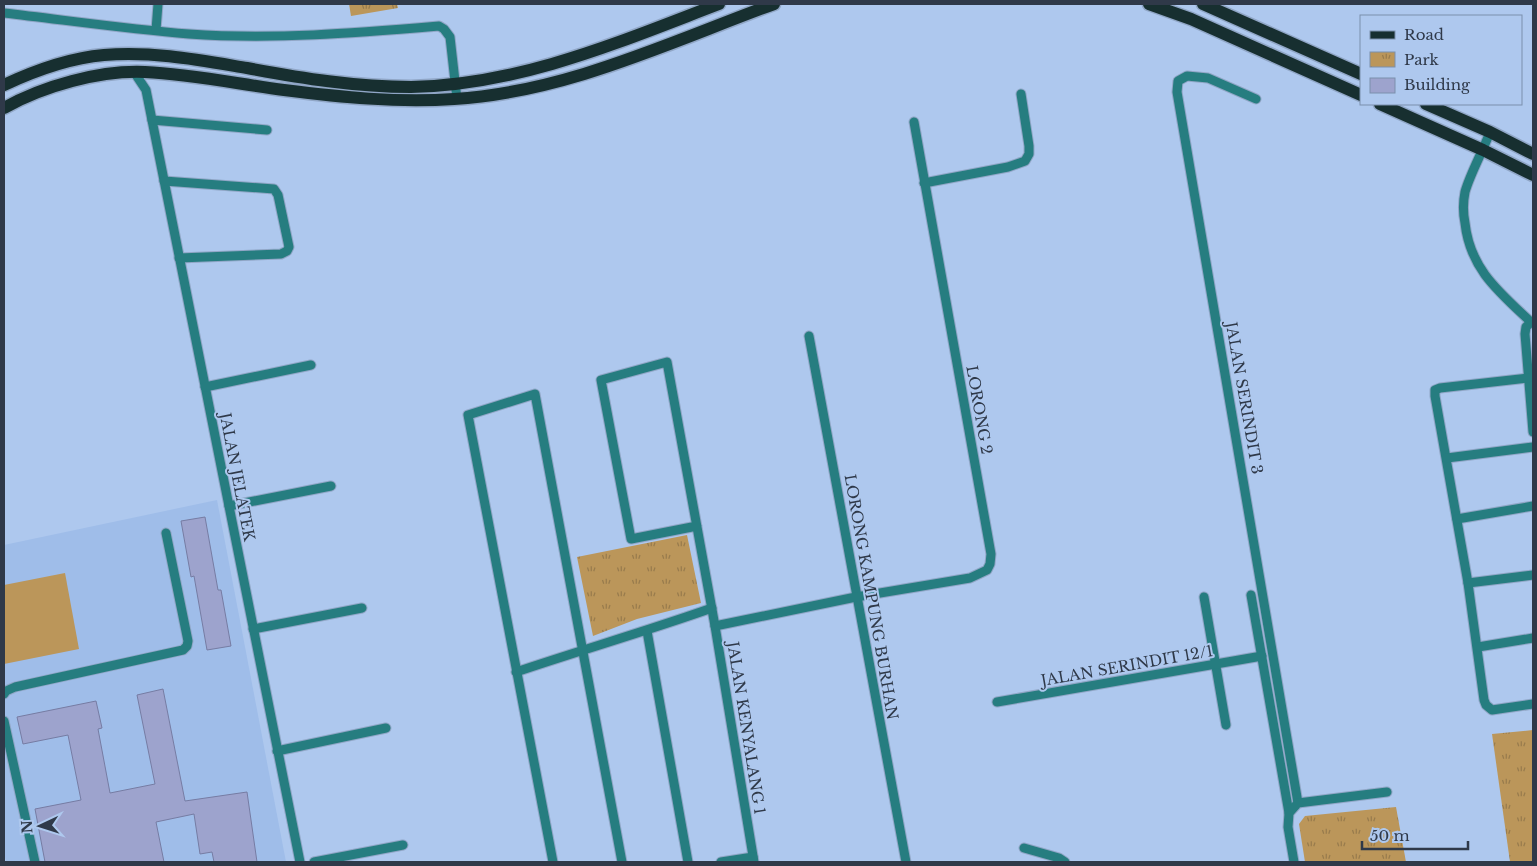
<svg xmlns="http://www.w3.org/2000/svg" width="1537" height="866" viewBox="0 0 1537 866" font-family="'Libre Baskerville',serif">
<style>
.built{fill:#9fbde9}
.grass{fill:#bb965a}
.park{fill:url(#park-tufts)}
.building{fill:#9da3cd;stroke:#767ca3}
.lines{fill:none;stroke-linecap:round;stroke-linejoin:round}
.minor-casing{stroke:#90a6c6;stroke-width:11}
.major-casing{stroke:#90a6c6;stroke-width:15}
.minor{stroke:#267d80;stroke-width:9}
.major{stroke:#172f30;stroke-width:12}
.labels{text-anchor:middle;stroke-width:4;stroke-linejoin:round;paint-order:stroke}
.street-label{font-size:15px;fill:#2f3949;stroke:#aec8ee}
</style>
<defs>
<pattern id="park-tufts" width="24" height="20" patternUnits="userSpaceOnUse" patternTransform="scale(1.25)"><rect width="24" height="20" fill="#bb965a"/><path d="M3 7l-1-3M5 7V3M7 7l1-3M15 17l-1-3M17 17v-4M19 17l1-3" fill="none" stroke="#987b4c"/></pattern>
</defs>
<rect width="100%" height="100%" fill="#aec8ee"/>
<polygon class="built" points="217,500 286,862 6,862 4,852 4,545"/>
<polygon class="grass" points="65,573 79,649 4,664 4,585"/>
<g class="park">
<polygon points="349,4 397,4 398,8 351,16"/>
<polygon points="687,535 701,603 637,619 593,636 577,557"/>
<polygon points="1533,730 1533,862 1510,862 1492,734"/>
<polygon points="1396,807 1406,862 1305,862 1299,824 1305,816"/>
</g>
<g class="building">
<polygon points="205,517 218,590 221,590 231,646 207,650 194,576 191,577 181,521"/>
<polygon points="163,689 185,801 247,792 257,862 214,862 212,852 200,854 194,814 156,822 164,862 45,862 35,809 81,800 68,735 23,744 17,717 96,701 102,728 98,729 110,793 155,784 137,695"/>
</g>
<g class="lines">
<defs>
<g id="minor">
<path d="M4,13C65,20 127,29 189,34C272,40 356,33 439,26L444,29L450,37L457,99"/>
<polyline points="156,30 158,4"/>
<polyline points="134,72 146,90 300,862"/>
<polyline points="1256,99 1208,78 1187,76 1178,81 1177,92 1298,803"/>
<polyline points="152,120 267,130"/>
<path d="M1490,132C1483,151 1470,174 1465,192C1463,202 1463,213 1465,223C1470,269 1499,292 1531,322H1533"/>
<polyline points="164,181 274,189 278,195 289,247 287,251 281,254 179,258"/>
<polyline points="924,183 1008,167 1025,161 1029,154 1029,146 1021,94"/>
<polyline points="1531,322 1526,327 1525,334 1533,432"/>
<polyline points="809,336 906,862"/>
<polyline points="1528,378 1440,388 1435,390 1435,396 1468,583 1484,700 1486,705 1492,710 1533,704"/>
<polyline points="205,387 311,365"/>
<polyline points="1447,458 1533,447"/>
<polyline points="229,506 331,486"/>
<polyline points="1457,519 1533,506"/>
<polyline points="697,526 631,539 601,380 667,362 715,626 754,862"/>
<polyline points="1468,583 1533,575"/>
<polyline points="1251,595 1289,813"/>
<polyline points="1204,597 1226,725"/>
<polyline points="715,626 856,597 970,578 987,570 990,564 991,554 914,122"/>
<polyline points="253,629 362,608"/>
<polyline points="647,631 688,862"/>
<polyline points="1478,647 1533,638"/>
<path d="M516,672C581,650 647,631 712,608"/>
<polyline points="4,694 6,691 15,687 183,650 187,646 188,641 166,533"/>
<polyline points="997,702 1262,656"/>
<polyline points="4,721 35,862"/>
<polyline points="277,751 386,728"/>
<polyline points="1024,848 1059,858 1065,862"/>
<polyline points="314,862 403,845"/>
<polyline points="553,862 468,415 535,394 622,862"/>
<polyline points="721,862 753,857"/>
<polyline points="1294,862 1288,827 1289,813 1298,803 1387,792"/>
</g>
<g id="major">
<polyline points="1149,4 1191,19 1361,95"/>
<polyline points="1203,4 1361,74"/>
<path d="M4,85C36,70 69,58 104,55C153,51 199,60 247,68C301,78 356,87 411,87C520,85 619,42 719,4"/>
<polyline points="1380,104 1483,150 1533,175"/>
<polyline points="1426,104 1490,132 1533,154"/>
<path d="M4,108C43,86 100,70 145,72C191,74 238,84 284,90C340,97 397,103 454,99C567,92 670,42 774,4"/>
</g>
</defs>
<use href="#minor" class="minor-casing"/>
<use href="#major" class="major-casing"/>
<use href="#minor" class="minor"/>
<use href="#major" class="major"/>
</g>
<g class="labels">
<g class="street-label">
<text transform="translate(1244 398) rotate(80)" y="5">JALAN SERINDIT 3</text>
<text transform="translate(979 410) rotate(80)" y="5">LORONG 2</text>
<text transform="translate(237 477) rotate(79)" y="5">JALAN JELATEK</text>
<text transform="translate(871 597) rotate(80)" y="5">LORONG KAMPUNG BURHAN</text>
<text transform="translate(1127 666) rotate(-10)" y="5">JALAN SERINDIT 12/1</text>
<text transform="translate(746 728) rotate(81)" y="5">JALAN KENYALANG 1</text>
</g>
</g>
<rect width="1537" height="866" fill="none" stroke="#2f3949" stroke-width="10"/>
<rect x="1360" y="15" width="162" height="90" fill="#aec8ee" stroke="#7b8fac"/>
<rect x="1370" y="31" width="25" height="8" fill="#172f30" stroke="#7b8fac"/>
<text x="1404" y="40" font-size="15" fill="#2f3949">Road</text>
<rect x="1370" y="52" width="25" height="15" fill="url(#park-tufts)" stroke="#7b8fac"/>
<text x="1404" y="65" font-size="15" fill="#2f3949">Park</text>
<rect x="1370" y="78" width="25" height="15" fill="#9da3cd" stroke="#7b8fac"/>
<text x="1404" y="90" font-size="15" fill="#2f3949">Building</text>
<g transform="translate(40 826) rotate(266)" stroke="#aec8ee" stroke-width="4" paint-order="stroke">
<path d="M0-4L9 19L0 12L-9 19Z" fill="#2f3949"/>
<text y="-8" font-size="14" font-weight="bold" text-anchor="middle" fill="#2f3949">N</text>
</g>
<path d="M1362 841v8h106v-8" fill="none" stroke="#2f3949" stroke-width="2.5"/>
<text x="1370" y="841" font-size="15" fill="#2f3949" stroke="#aec8ee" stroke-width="4" paint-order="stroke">50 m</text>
</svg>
